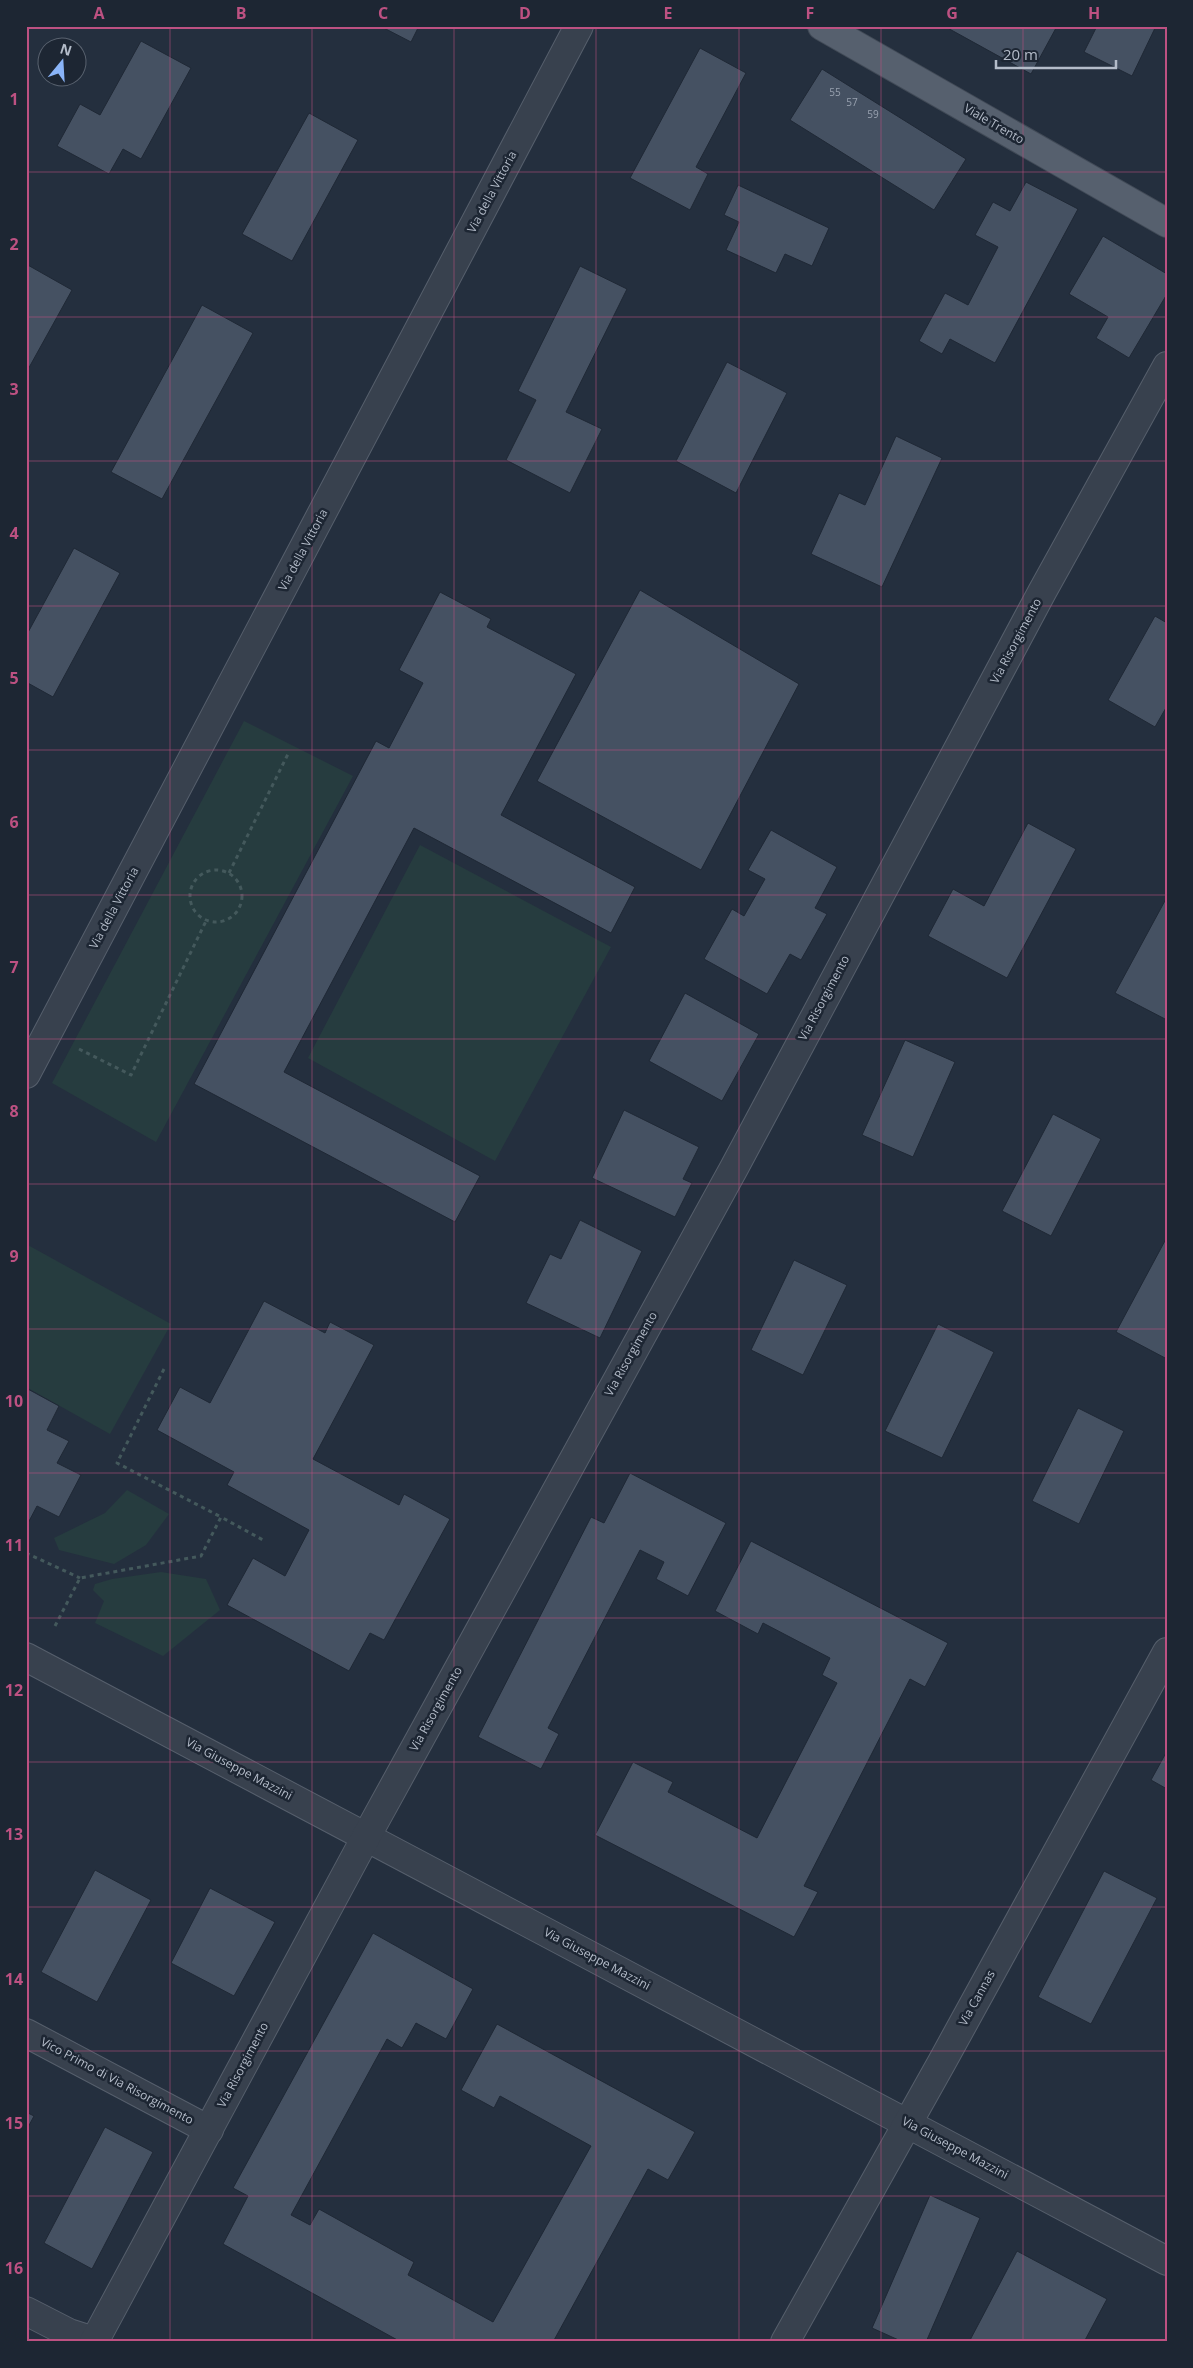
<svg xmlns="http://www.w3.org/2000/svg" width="1193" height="2368" viewBox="0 0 1193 2368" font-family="'Open Sans',sans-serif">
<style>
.green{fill:#263c3f}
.building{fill:#455162;stroke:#1f2835}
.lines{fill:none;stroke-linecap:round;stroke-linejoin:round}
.minor-casing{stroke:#565f6c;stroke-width:30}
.major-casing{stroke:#414a57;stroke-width:30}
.path{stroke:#44595c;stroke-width:3;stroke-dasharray:4 4;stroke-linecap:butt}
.minor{stroke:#38414e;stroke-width:28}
.major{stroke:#56606e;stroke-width:28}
.grid{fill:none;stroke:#bd5182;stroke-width:1;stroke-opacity:0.55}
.labels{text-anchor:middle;stroke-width:5;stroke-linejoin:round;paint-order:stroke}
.number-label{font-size:10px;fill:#98a1af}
.street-label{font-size:12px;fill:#b4bcc9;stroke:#1d2633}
.neatline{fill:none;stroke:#bd5182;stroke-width:2}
.grid-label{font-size:16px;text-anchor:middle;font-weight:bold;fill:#bd5182}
</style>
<rect width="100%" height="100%" fill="#242f3e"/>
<g class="green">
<polygon points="244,721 353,776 156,1142 52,1083"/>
<polygon points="420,845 611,947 495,1161 308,1058"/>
<polygon points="26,1244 171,1324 110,1434 26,1387"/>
<polygon points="127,1490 169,1514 146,1545 114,1564 59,1550 54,1538 105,1513"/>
<polygon points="161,1572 206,1579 220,1610 163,1656 95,1623 104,1601 93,1590 95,1584 112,1579"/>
</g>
<g class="building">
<polygon points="380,26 419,26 411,42"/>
<polygon points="944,26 1052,26 1056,28 1031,74"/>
<polygon points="1097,26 1156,26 1132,76 1084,52"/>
<polygon points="141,41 191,68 141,159 123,149 109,174 57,146 80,104 100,115"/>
<polygon points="700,48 746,73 696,167 708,174 690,210 630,178"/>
<polygon points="822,69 966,159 934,210 790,120"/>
<polygon points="309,113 358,140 292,261 242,234"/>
<polygon points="1026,182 1078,209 995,363 950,339 942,354 919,341 945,293 968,305 998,247 975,235 993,202 1010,211"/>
<polygon points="738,185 829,228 812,266 785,254 776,273 726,250 739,222 724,215"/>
<polygon points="1103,236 1167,274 1167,294 1129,358 1096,338 1108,317 1069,294"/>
<polygon points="26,264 72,290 26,373"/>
<polygon points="580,266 627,289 566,412 602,429 570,493 506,460 536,400 518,391"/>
<polygon points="202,305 253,333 162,499 111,472"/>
<polygon points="727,362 787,393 736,493 676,461"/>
<polygon points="896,436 942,458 882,587 811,554 839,493 865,505"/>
<polygon points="74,548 120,573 53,697 26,682 26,636"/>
<polygon points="640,590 799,684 701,870 537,781"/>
<polygon points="440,592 491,619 487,627 576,674 501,815 635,887 611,933 414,828 284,1072 480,1176 455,1222 194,1084 376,741 389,748 423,683 399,670"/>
<polygon points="1155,616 1167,623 1167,706 1155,727 1108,700"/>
<polygon points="1028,823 1076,849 1007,978 928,936 953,889 984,906"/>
<polygon points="771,830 837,867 815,908 827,914 801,960 790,954 767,994 704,959 732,909 744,916 765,879 748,870"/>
<polygon points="1167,897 1167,1017 1165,1019 1115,993"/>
<polygon points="685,993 759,1034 722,1101 649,1061"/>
<polygon points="905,1040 955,1062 913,1157 862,1135"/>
<polygon points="624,1110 699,1147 683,1179 692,1183 675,1217 592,1178"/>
<polygon points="1053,1114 1101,1139 1051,1236 1002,1211"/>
<polygon points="580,1220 642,1251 600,1338 526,1303 550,1254 561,1259"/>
<polygon points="1167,1237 1167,1359 1116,1332"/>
<polygon points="794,1260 847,1285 803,1375 751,1350"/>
<polygon points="264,1301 325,1333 330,1322 374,1345 313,1459 399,1505 404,1494 450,1519 384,1640 370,1633 349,1671 227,1605 253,1558 285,1576 309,1530 227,1485 234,1472 157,1430 180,1387 210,1403"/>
<polygon points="938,1324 994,1352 942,1458 885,1431"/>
<polygon points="26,1388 59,1406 47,1430 69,1441 57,1463 81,1475 59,1517 37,1506 27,1525"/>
<polygon points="1078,1408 1124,1431 1079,1524 1032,1501"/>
<polygon points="630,1473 726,1523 688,1596 656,1579 664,1562 640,1550 548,1728 559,1734 541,1769 478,1737 591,1517 604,1523"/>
<polygon points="751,1541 948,1643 925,1687 910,1679 804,1886 818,1892 794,1937 595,1835 633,1762 673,1782 668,1792 757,1838 837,1683 822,1675 830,1658 763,1623 758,1634 715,1611"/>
<polygon points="1167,1751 1167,1789 1151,1780"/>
<polygon points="95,1870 151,1900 97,2002 41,1972"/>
<polygon points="1104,1871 1157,1898 1091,2024 1038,1997"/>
<polygon points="210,1888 275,1922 234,1996 171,1963"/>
<polygon points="373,1933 473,1989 446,2039 416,2023 402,2048 387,2039 291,2215 310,2225 319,2209 414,2262 408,2275 493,2322 591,2146 500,2096 494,2108 461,2090 497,2024 695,2132 668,2180 648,2169 553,2342 401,2342 223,2244 248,2196 233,2188"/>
<polygon points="26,2112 34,2116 26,2131"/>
<polygon points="105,2127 153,2152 92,2269 44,2243"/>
<polygon points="930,2195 980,2218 926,2342 903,2342 872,2328"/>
<polygon points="1017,2251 1107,2299 1084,2342 969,2342"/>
</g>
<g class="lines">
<defs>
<g id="minor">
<polyline points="26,1074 579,26"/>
<polyline points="26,1657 1167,2261"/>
<polyline points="26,2033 209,2130"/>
<polyline points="26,2311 69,2333 94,2341"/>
<polyline points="94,2342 366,1837 734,1168 1042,592 1167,366"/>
<polyline points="785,2342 942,2062 1167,1652"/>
</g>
<polyline id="major" points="822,26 1167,223"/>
</defs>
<use href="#minor" class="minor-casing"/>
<use href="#major" class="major-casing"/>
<g class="path">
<circle cx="216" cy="896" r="26"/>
<polyline points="229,873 288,754"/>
<polyline points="79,1049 131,1075 206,921"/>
<polyline points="164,1369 117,1463 221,1517"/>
<polyline points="26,1553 80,1578"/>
<polyline points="55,1626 80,1578 201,1556 221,1517 263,1540"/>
</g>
<use href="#minor" class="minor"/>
<use href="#major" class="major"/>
</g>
<path class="grid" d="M170,26V2342M312,26V2342M454,26V2342M596,26V2342M739,26V2342M881,26V2342M1023,26V2342M26,172H1167M26,317H1167M26,461H1167M26,606H1167M26,750H1167M26,895H1167M26,1039H1167M26,1184H1167M26,1329H1167M26,1473H1167M26,1618H1167M26,1762H1167M26,1907H1167M26,2051H1167M26,2196H1167"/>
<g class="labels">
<g class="number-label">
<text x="835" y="96">55</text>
<text x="852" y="106">57</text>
<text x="873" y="118">59</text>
</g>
<g class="street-label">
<text transform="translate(994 124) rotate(30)" y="4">Viale Trento</text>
<text transform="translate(492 192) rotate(-62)" y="4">Via della Vittoria</text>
<text transform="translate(303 550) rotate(-62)" y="4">Via della Vittoria</text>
<text transform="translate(1016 641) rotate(-62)" y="4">Via Risorgimento</text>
<text transform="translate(114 908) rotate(-62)" y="4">Via della Vittoria</text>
<text transform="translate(824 998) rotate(-62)" y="4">Via Risorgimento</text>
<text transform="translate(631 1354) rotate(-61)" y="4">Via Risorgimento</text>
<text transform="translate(436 1709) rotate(-61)" y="4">Via Risorgimento</text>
<text transform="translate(239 1769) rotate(28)" y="4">Via Giuseppe Mazzini</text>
<text transform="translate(597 1959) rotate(28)" y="4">Via Giuseppe Mazzini</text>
<text transform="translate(977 1998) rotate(-61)" y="4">Via Cannas</text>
<text transform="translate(243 2065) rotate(-62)" y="4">Via Risorgimento</text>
<text transform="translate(117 2081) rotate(28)" y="4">Vico Primo di Via Risorgimento</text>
<text transform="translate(955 2148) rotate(28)" y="4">Via Giuseppe Mazzini</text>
</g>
</g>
<rect width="1193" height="2368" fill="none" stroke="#1d2633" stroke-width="55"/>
<g transform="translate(62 62) rotate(18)"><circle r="24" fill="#1d2633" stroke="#59626f"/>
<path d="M0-4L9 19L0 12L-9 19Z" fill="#8ab4f8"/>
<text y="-8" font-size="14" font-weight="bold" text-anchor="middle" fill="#b4bcc9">N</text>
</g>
<path d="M996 60v8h120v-8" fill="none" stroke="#b4bcc9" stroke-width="2.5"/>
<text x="1003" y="60" font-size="15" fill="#b4bcc9" stroke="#1d2633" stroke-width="4" paint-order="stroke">20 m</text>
<rect x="28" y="28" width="1138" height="2312" class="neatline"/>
<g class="grid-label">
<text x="99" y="19">A</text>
<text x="241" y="19">B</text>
<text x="383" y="19">C</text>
<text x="525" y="19">D</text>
<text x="668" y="19">E</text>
<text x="810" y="19">F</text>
<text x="952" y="19">G</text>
<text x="1094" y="19">H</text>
<text x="14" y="105">1</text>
<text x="14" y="250">2</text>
<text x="14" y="395">3</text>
<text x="14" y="539">4</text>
<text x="14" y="684">5</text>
<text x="14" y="828">6</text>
<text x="14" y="973">7</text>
<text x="14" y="1117">8</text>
<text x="14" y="1262">9</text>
<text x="14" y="1407">10</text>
<text x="14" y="1551">11</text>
<text x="14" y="1696">12</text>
<text x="14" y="1840">13</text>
<text x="14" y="1985">14</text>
<text x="14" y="2129">15</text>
<text x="14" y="2274">16</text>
</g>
</svg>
